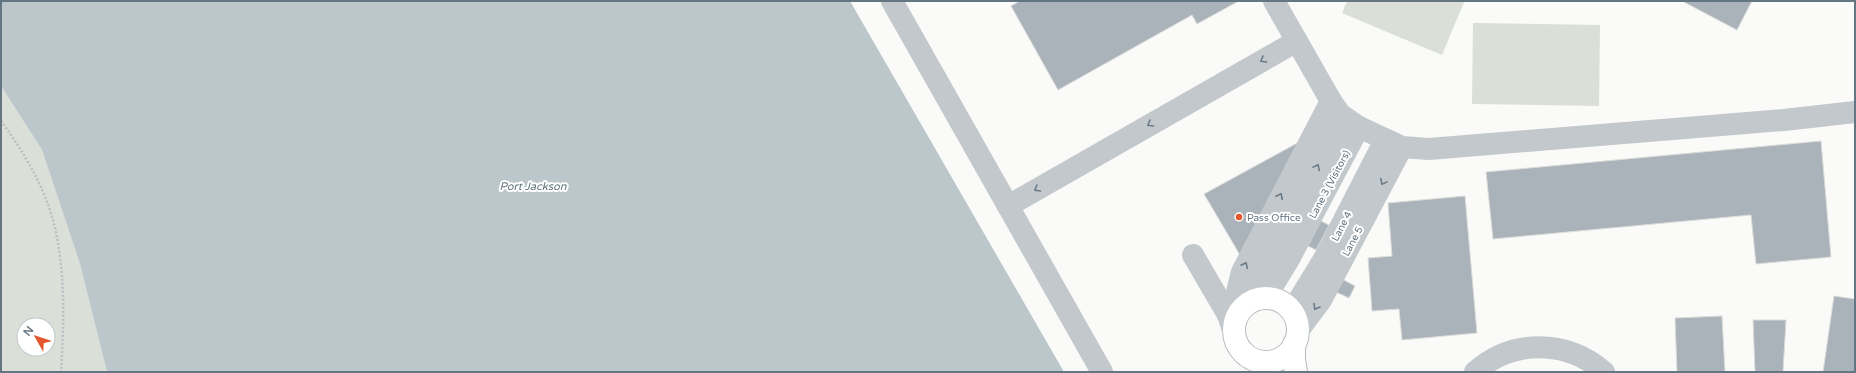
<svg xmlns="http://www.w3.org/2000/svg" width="1856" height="373" viewBox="0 0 1856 373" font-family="'Varela Round',sans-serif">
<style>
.green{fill:#dadfd7;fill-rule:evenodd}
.water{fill:#bbc7cb}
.building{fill:#aab3b9;stroke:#dcdcda}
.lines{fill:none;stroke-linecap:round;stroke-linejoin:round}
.major-casing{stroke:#b5babe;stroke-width:24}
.path{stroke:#bbbfc2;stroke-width:2.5;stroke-dasharray:2 2;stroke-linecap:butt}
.minor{stroke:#c3c8cc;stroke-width:22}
.major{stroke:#fff;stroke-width:22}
.oneway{stroke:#6a7a87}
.poi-dot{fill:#e4572e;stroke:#fff;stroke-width:1.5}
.labels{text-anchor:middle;stroke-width:4;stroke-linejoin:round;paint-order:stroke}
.street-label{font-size:10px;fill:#657683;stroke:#fff}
.poi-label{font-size:10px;fill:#657683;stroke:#fff;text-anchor:start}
.water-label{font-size:11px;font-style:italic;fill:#60757c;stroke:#fff}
</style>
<rect width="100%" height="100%" fill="#fafaf8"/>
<g class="green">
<polygon points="1347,1 1462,1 1464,2 1442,55 1342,13"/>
<polygon points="1473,23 1600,25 1599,106 1472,104"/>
<path d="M1,86L42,150L80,264L107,372H1ZM24,325H48V349H24Z"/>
</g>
<polygon class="water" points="1,1 850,1 1064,372 107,372 80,264 42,150 1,86"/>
<g class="building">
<polygon points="1020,1 1237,1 1237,2 1197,24 1192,15 1058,90 1011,6"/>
<polygon points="1682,1 1752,1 1737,30"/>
<polygon points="1301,141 1240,255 1204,194"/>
<polygon points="1821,141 1831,257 1756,264 1751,215 1493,239 1486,172"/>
<polygon points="1465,196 1477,333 1402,340 1399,309 1372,311 1368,258 1392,256 1388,203"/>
<polygon points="1321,221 1329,225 1316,250 1308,246"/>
<polygon points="1342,279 1355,286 1349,298 1336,292"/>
<polygon points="1834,296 1855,299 1855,372 1823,372"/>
<polygon points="1722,316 1725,372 1677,372 1675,318"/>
<polygon points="1753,320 1786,320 1783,372 1755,372"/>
</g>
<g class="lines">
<defs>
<g id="major">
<circle cx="1266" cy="330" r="32"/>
<polyline points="1294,344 1294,360 1296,372"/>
</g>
</defs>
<use href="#major" class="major-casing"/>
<path class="path" d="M1,121C23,151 43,184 53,220C66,269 64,323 61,372"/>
<g class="minor">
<polyline points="892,1 1102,372"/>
<polyline points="1274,1 1331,101 1340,114 1359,127 1402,147 1429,149 1784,120 1855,112"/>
<polyline points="1008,206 1297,41"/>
<polyline points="1193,255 1228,315 1234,333"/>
<polyline points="1258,299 1275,282 1289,259 1359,127"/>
<polyline points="1244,304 1251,286 1273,251 1344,117"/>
<polyline points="1292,311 1324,259 1385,140"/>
<polyline points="1238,315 1237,292 1242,272 1331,101"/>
<polyline points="1298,331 1321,300 1402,147"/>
<path d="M1475,372C1512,339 1566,339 1604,372"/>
</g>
<use href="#major" class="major"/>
</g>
<defs><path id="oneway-chevron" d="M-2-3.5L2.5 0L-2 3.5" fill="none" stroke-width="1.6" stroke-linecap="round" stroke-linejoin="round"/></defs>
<g class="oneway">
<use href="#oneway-chevron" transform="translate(1263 60) rotate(150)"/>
<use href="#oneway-chevron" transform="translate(1150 124) rotate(150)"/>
<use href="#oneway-chevron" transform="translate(1317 167) rotate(-62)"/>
<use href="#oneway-chevron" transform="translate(1383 182) rotate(118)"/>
<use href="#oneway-chevron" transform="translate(1037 189) rotate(150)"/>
<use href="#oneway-chevron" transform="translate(1280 196) rotate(-63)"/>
<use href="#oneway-chevron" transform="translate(1245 265) rotate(-64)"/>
<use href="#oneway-chevron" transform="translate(1316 307) rotate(121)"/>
</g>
<circle class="poi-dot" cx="1239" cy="217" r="4"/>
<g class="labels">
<g class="street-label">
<text transform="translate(1329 184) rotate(-62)" y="4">Lane 3 (Visitors)</text>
<text transform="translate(1341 226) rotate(-63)" y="4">Lane 4</text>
<text transform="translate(1352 241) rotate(-62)" y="4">Lane 5</text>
</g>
<g class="poi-label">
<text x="1247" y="221">Pass Office</text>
</g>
<g class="water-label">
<text x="533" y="190">Port Jackson</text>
</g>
</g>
<rect width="1856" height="373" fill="none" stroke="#657683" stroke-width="4"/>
<g transform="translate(36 337) rotate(309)"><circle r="19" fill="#ffffff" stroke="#c1c8cd"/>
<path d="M0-3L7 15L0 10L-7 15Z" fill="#e4572e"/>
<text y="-6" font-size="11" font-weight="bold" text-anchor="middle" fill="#657683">N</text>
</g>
</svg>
